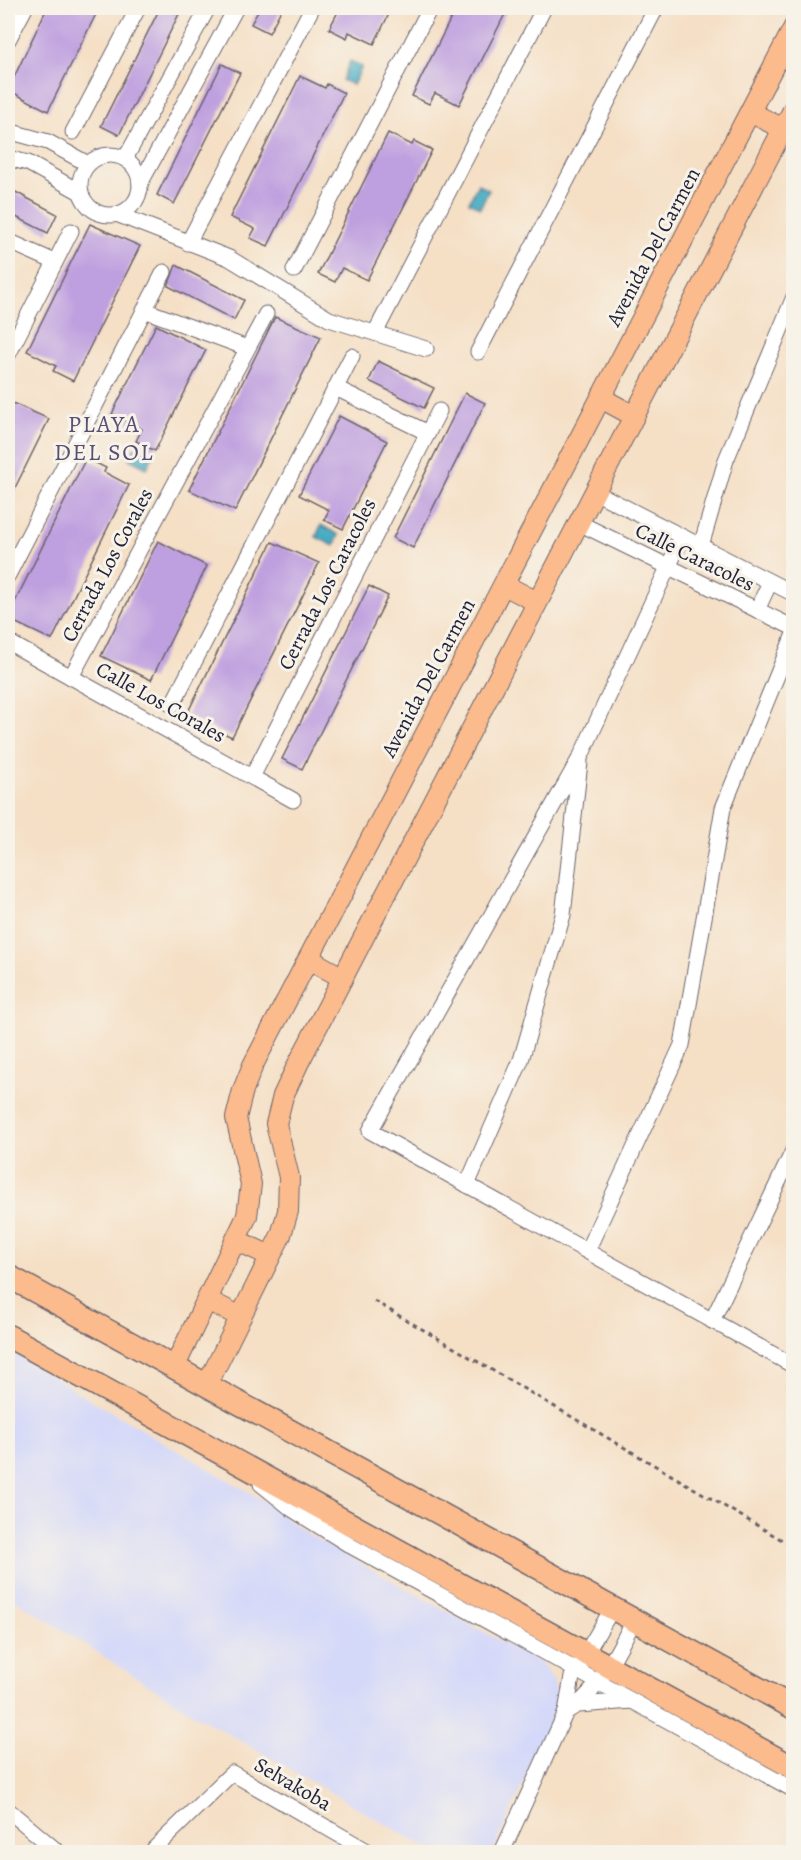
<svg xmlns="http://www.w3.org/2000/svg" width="801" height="1860" viewBox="0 0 801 1860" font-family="Alegreya,serif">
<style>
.built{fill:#d4d8f9}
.water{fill:#41a9c1;stroke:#32667e;stroke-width:1.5}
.building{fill:#be9fdf}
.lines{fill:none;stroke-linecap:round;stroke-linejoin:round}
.minor-casing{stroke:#6c646b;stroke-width:17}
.major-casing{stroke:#6c646b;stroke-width:22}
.highway-casing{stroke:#6c646b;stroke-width:25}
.path{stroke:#6c646b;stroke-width:3;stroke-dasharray:4.5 4.5;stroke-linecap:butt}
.minor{stroke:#fff;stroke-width:15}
.major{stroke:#fbbb8d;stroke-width:20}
.highway{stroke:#fbbb8d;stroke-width:22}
.labels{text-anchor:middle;stroke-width:6;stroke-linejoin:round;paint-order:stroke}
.street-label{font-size:21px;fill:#22223b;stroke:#f7f3e8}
.quarter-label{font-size:24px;letter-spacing:1.5px;fill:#594e74;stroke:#f7f3e8}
</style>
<rect width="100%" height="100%" fill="#f7f3e8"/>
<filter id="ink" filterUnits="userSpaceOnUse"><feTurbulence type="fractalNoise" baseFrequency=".0167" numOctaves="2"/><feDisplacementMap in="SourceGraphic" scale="12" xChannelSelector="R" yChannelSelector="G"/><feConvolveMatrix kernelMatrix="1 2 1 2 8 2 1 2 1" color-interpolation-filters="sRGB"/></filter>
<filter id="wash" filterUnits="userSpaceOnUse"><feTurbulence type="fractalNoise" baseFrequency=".008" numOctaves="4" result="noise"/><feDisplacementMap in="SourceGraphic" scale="24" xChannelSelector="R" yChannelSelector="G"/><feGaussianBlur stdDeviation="1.35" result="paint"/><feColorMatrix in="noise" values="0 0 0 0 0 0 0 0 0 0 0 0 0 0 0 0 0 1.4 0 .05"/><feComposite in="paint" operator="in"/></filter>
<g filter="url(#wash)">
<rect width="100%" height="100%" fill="#f5dfc5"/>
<polygon class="built" points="8,1348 79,1393 259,1498 304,1532 542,1664 554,1681 557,1705 493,1852 434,1852 184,1708 8,1595"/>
<g class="water">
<polygon points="350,61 362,67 353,85 342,80"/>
<polygon points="478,184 489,190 480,208 469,202"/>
<polygon points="135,447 153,456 147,468 129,459"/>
<polygon points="321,525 339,535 334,546 316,537"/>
</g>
<g id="blocks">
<g class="building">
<polygon points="47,8 99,8 48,111 8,90"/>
<polygon points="160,8 179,14 119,135 101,126"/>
<polygon points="260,8 282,8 269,33 251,24"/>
<polygon points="340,8 392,8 374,44 349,32 347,38 329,29"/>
<polygon points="456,8 508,8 459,105 435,93 429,104 412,96"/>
<polygon points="222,64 240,73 174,204 157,195"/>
<polygon points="300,76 325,88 327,84 344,93 268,246 250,238 255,229 230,217"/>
<polygon points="388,133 412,145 414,141 432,150 367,280 342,268 335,282 318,274"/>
<polygon points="8,188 57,214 48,233 8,213"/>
<polygon points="90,224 140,246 73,381 53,371 56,366 27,351"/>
<polygon points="176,265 244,300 234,320 168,286"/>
<polygon points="275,317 321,337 235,511 189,490"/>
<polygon points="156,325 206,350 155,451 136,441 142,429 112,414"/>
<polygon points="378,361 434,388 424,408 369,381"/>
<polygon points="465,393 485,403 413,548 393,538"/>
<polygon points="8,401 49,419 8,502"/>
<polygon points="339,416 387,441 343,529 324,520 329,510 299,495"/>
<polygon points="86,458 106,468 104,472 129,485 52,640 8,619 8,616"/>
<polygon points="158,541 207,566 151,680 101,656"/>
<polygon points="272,542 319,563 232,737 186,716"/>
<polygon points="369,586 388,596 302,769 282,759"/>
</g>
</g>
</g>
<g filter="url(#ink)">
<use href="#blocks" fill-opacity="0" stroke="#6c646b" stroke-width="1.5"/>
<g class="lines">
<defs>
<g id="minor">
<polyline points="8,40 25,8"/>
<polyline points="8,131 48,142 88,164"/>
<polyline points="73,132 138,8"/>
<circle cx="110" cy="185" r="30"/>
<polyline points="8,158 28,163 80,192"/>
<polyline points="125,159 208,8"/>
<polyline points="140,184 236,8"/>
<polyline points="119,215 229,258 329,319 426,349"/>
<polyline points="8,241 55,262"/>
<polyline points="188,243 312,8"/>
<polyline points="294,270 430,8"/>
<polyline points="147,311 247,348"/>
<polyline points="375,333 544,8"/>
<polyline points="478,352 656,8"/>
<polyline points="8,355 71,231"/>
<polyline points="336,388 428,433"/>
<polyline points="595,492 794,594"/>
<polyline points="579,523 794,628"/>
<polyline points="682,537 581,756 370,1131 794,1366"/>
<polyline points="701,546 726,460 794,297"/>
<polyline points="8,575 164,272"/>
<polyline points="757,610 770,582"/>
<polyline points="8,642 293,800"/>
<polyline points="71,677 266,314"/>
<polyline points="172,705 352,356"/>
<polyline points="252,777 439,411"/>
<polyline points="467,1185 521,1060 563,915 580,762"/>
<polyline points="587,1251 682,1045 723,808 794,634"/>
<polyline points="712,1321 794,1149"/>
<polyline points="261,1484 292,1509 351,1546 794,1790"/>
<polyline points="579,1705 632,1701"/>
<path d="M566,1712C599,1694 616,1652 634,1621"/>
<polyline points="8,1810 58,1852"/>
<polyline points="155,1852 154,1849 232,1773 369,1852"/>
<polyline points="502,1852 566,1712 572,1677 612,1609"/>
</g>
<g id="major">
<polyline points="750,112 783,129"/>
<polyline points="601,398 634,416"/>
<polyline points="504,585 537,602"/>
<polyline points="309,959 343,978"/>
<polyline points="236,1240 270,1256"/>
<polyline points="207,1300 241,1317"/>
<polyline points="175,1366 247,1216 251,1184 236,1118 243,1090 253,1065 794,27"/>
<polyline points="207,1385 281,1235 288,1211 289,1177 276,1124 283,1096 298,1064 794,108"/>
</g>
<g id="highway">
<polyline points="8,1276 794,1708"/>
<polyline points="8,1336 794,1768"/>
</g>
</defs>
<use href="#minor" class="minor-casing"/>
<use href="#major" class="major-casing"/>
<use href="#highway" class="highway-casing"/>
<polyline class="path" points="374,1301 794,1547"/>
<use href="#minor" class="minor"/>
<use href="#major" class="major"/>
<use href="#highway" class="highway"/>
</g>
</g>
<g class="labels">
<g class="street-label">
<text transform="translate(653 247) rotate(-62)" y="7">Avenida Del Carmen</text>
<text transform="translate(695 557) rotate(26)" y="7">Calle Caracoles</text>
<text transform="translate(107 565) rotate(-62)" y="7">Cerrada Los Corales</text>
<text transform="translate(327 584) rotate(-63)" y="7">Cerrada Los Caracoles</text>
<text transform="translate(428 678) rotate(-62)" y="7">Avenida Del Carmen</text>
<text transform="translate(161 702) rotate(29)" y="7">Calle Los Corales</text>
<text transform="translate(293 1784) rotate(30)" y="7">Selvakoba</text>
</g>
<g class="quarter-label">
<text x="104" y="432">PLAYA<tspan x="104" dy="28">DEL SOL</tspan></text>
</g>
</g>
<rect width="801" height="1860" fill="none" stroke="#f7f3e8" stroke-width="30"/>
</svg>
